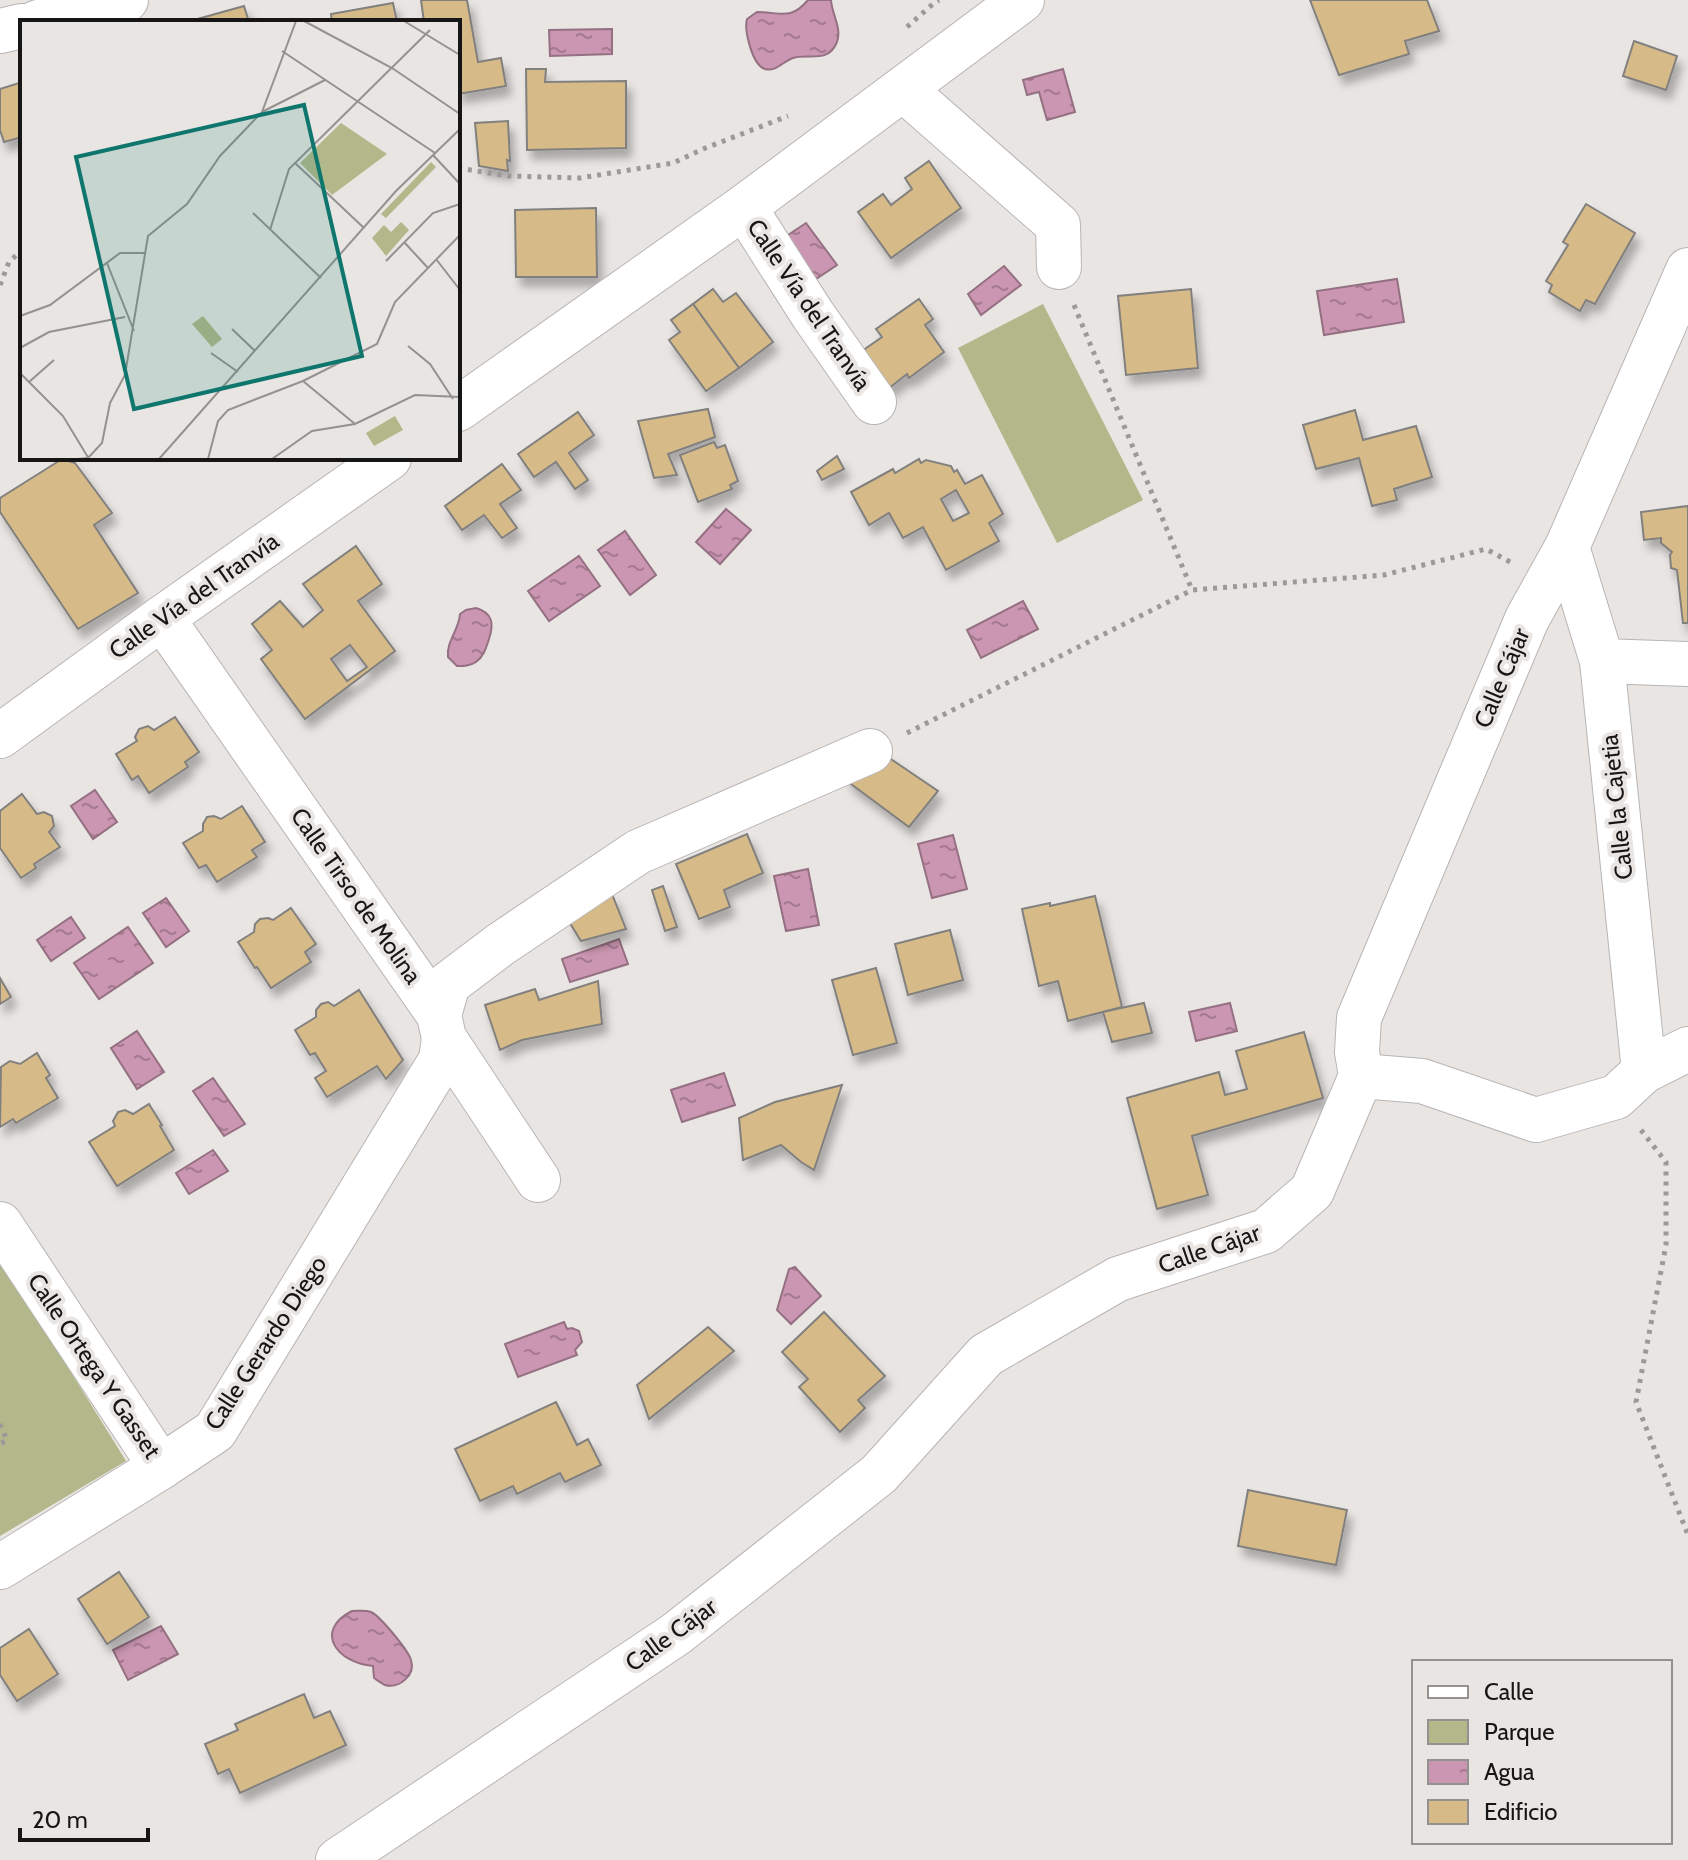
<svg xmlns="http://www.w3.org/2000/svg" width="1688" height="1860" viewBox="0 0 1688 1860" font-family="Cabin,sans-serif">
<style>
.park{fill:#b3b88b}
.water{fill:url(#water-ripples);stroke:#957082;stroke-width:2}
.building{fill:#d6bb89;stroke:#82807e;stroke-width:2;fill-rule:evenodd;filter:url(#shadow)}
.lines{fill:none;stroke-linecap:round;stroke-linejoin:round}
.minor-casing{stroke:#b8b5b4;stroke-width:46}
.path{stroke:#9c9a99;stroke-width:5;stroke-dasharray:4 6;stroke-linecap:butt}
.minor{stroke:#fff;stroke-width:44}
.labels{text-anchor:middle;stroke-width:8;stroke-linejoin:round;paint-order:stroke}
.street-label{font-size:24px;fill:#171616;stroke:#e8e5e3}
.inset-road{fill:none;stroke:#949291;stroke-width:2}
.view{fill:#0f766e;fill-opacity:0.15;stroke:#0f766e;stroke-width:4}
.inset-edge{fill:none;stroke:#171616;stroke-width:4}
</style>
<defs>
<pattern id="water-ripples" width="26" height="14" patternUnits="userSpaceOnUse" patternTransform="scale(2)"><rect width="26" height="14" fill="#cb96b1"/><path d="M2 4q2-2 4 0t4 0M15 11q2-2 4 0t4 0" fill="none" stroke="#a4798f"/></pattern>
<filter id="shadow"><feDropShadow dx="5" dy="9" stdDeviation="4" flood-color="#0004"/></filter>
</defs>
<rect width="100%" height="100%" fill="#e8e5e3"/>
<g class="park">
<polygon points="1043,304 1143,500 1057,543 958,348"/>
<polygon points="0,1258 126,1461 0,1536"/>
</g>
<g class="water">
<path d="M808,0H831C832,15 842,28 837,42C828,64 809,53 793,58C783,61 777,72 765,69C752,65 744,30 747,19L757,12C781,12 790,21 808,0Z"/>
<polygon points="612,29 612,54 550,56 549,30"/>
<polygon points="1063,69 1075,112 1047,120 1039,92 1027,95 1023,80"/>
<polygon points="806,223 837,265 813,281 785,237"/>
<polygon points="1004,266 1021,285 981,315 968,294"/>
<polygon points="1397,279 1404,322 1324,335 1317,291"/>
<polygon points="726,509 751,530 720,564 696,542"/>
<polygon points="625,531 656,575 630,595 598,550"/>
<polygon points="579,556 600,586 549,621 528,591"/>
<polygon points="1023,601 1038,629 981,658 967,630"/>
<path d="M476,608C493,613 494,624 489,639C486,648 484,656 476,662C470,666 464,666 457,666L448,657C446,642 459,630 460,614L466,610Z"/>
<polygon points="95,790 117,822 93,839 71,806"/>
<polygon points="953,835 967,889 932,898 918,844"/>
<polygon points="808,869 819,925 786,931 774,876"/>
<polygon points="166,898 189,931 166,947 143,913"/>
<polygon points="71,917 85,938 51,961 37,940"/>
<polygon points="128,927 153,963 99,999 74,963"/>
<polygon points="619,939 628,964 570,982 562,959"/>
<polygon points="1230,1003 1237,1031 1196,1041 1189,1012"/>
<polygon points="137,1031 164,1072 137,1089 111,1048"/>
<polygon points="724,1073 735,1105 682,1122 671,1090"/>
<polygon points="213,1078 245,1124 224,1136 193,1091"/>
<polygon points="213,1150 228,1171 189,1194 176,1173"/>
<polygon points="795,1267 821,1296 791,1324 777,1310 789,1269"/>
<polygon points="564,1322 567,1329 572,1328 579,1331 582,1342 575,1350 577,1355 518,1377 505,1344"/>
<path d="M352,1611C359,1611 365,1610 371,1612C380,1616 408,1650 411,1660C416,1675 399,1689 385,1685C381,1683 377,1680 374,1678L373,1666C337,1663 313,1631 352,1611Z"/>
<polygon points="161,1626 178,1654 128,1680 113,1650"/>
</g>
<g class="building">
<polygon points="421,0 467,0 478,62 501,58 506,86 458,94 458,22 424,22"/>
<polygon points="1310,0 1427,0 1439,31 1405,41 1409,54 1339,75"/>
<polygon points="393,3 397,22 332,22 331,14"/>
<polygon points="244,6 249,22 195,22 194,20"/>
<polygon points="1634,41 1677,56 1666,90 1623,76"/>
<polygon points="526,69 546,69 545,82 626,81 626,148 527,150"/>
<polygon points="22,82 22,137 4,142 0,130 0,89"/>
<polygon points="508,121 510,161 507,160 508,171 479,166 475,123"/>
<polygon points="929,161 961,208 891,258 858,212 883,194 891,205 912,189 905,178"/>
<polygon points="1586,204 1635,233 1595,304 1586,300 1580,311 1549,292 1552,285 1546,281 1568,245 1563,242"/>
<polygon points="596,208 597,277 516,277 515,210"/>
<polygon points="713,289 723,302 736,293 773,342 739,368 693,304"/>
<polygon points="1191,289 1198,368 1126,375 1118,296"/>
<polygon points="919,299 933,319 925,325 944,352 909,378 907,374 888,389 862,351 882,337 876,329"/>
<polygon points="693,304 739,368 706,391 669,340 680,332 671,320"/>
<polygon points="708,409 715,437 668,454 677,475 654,478 638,421"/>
<polygon points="1355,410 1363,440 1416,426 1432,477 1394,489 1397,500 1372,506 1359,458 1316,469 1303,425"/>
<polygon points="578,412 594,435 569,453 588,480 575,489 556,462 534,477 518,454"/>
<polygon points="714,442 717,448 725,445 738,481 730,485 732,489 698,502 680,455"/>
<polygon points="837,456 844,469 822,480 817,471"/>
<polygon points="62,459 75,463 112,513 94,525 138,593 78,629 0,512 0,498"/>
<path d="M919,459L921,463L926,460L951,466L954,472L957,470L965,484L982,475L1003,514L989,523L999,541L946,570L923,527L903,538L889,513L869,525L851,492L893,469L895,473ZM956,490L969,513L953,521L941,499Z"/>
<polygon points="502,464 521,490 500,504 517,528 502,538 484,515 462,530 445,506"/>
<polygon points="1688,506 1688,623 1683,623 1677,570 1671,568 1670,555 1672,552 1661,543 1661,538 1644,540 1641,512"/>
<path d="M356,546L382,584L358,601L395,651L305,719L261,659L272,650L252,624L280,601L303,627L323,610L303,584ZM350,645L367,667L347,681L331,659Z"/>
<polygon points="175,717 199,752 185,762 188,767 149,793 138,776 132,780 116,754 137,741 135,737 139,729 148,726 154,730"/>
<polygon points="882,753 938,791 909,827 851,784 844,772"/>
<polygon points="22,794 37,814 44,812 52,816 54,826 49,832 60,847 34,864 36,868 21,878 0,848 0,811"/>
<polygon points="242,806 265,842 252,850 257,857 217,882 206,865 199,868 183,843 203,831 203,824 207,817 214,816 221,819"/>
<polygon points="747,834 763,873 724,890 730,907 699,919 676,864"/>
<polygon points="663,886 677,927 665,931 652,890"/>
<polygon points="612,894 626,929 581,941 568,920"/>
<polygon points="1095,896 1122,1007 1068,1021 1058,981 1039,986 1022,909 1050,903 1050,906"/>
<polygon points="291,908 316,944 305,952 311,962 271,988 257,967 255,968 238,942 254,932 255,924 260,919 268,918 273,920"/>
<polygon points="950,930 963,980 908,995 895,944"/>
<polygon points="876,968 897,1043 853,1055 832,980"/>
<polygon points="0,978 11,997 0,1004"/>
<polygon points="598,981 602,1024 522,1040 500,1050 485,1005 535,989 539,1000"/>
<polygon points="359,990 403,1060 386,1079 377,1066 327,1097 315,1078 326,1071 315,1053 310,1055 295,1030 316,1017 316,1010 321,1004 328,1002 334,1006"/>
<polygon points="1144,1003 1152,1033 1112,1042 1103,1012"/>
<polygon points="1304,1032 1323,1098 1192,1136 1208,1195 1157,1209 1127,1098 1219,1072 1225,1095 1247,1089 1236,1051"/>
<polygon points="37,1053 50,1075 46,1078 58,1098 16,1123 13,1119 0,1127 1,1067 10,1061 20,1064"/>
<polygon points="842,1085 814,1170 801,1162 781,1145 743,1160 739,1118 775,1102"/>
<polygon points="149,1104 162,1125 160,1126 174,1150 117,1186 89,1142 115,1126 113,1121 118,1112 125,1110 133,1114"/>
<polygon points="824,1312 885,1376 858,1400 865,1408 840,1432 799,1387 808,1379 782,1352"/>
<polygon points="708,1327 734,1351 649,1419 637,1385"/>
<polygon points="556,1402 577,1445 588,1439 601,1465 565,1482 560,1473 517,1494 513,1486 480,1501 455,1449"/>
<polygon points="1248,1490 1347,1510 1336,1565 1238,1546"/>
<polygon points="119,1572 149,1617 107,1644 78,1599"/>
<polygon points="29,1629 58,1674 17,1701 0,1675 0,1648"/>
<polygon points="304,1694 314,1718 330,1711 346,1745 240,1793 229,1769 218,1774 205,1744 238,1730 235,1724"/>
</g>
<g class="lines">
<defs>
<g id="minor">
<polyline points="38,22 126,0"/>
<polyline points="0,31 22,26"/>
<polyline points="903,89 1058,225 1059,267"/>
<polyline points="744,207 813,315 874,402"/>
<polyline points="458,409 744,207 1022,0"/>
<polyline points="1567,547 1602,661 1644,1071"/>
<polyline points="162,618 439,1015 444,1038 538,1180"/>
<polyline points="1602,661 1688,664"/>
<polyline points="0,736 162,618 389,458"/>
<polyline points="439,1015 448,984 501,944 638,852 870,751"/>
<polyline points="1361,1076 1422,1081 1536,1120 1616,1097 1644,1071 1688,1049"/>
<polyline points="0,1224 161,1467"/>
<polyline points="0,1567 161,1467 215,1431 441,1060 444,1038"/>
<polyline points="338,1860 676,1634 879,1474 986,1355 1118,1279 1266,1231 1312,1191 1361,1076 1357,1052 1359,1018 1527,619 1567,547 1688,270"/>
</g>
</defs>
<use href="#minor" class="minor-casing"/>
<g class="path">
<polyline points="907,27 934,3 939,0"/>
<polyline points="458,168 508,176 580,178 673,163 703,149 788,116"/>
<polyline points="0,285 9,262 22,250"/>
<polyline points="1074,305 1192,590"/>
<polyline points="907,733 1192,590 1384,575 1486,549 1512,563"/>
<polyline points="1641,1130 1666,1162 1666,1245 1636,1402 1688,1535"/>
<polyline points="0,1424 7,1440 0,1444"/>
</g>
<use href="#minor" class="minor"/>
</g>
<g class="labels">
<g class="street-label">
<text transform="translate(809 305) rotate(56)" y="8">Calle Vía del Tranvía</text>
<text transform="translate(194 596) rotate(-35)" y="8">Calle Vía del Tranvía</text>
<text transform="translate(1502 678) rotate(-67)" y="8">Calle Cájar</text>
<text transform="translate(1617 807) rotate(-96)" y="8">Calle la Cajetia</text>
<text transform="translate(356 896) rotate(55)" y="8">Calle Tirso de Molina</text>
<text transform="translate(1209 1249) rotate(-19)" y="8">Calle Cájar</text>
<text transform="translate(266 1343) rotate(-57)" y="8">Calle Gerardo Diego</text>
<text transform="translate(94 1366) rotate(56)" y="8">Calle Ortega Y Gasset</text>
<text transform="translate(671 1635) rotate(-36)" y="8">Calle Cájar</text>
</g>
</g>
<g transform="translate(20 20)">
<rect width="440" height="440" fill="#e8e5e3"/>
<path d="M411,142L416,147L366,198L361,194ZM381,202L389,210L366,236L352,218L364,205L371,212Z" fill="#b3b88b"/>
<path d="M321,103L367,134L312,175L280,143ZM183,296L202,319L192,327L172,304ZM375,396L383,410L354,426L346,413Z" fill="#b3b88b"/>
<path class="inset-road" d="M284,1L372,48L440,94M384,1L440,35M262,31L415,133M242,92L305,60M413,135L440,164M275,143L344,208M233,193L301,258M250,210L269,149L410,10M384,222L408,248M416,239L440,270M366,241L413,193L440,184M87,243L114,311M0,296L30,285L100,233H125M212,309L235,331M388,326L410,344L433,379M0,328L29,312L105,297M191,333L218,352M0,353L43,396L69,439M283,361L335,404M9,362L34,340M58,439L68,438L82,423L90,383L105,355L128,216L167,184L200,136L242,92L276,1M139,439L376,171L440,109M188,439L198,401L208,390L283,361L357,324L375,282L440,215M252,439L292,411L335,404L395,375L440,377"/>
<path class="view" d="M284,85L342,336L114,389L56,137Z"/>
<rect width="440" height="440" class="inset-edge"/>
</g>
<rect x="1412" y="1660" width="260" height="184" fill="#e8e5e3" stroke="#949291" stroke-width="2"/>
<rect x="1428" y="1686" width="40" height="12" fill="#ffffff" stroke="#949291" stroke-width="2"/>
<text x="1484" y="1700" font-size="24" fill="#171616">Calle</text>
<rect x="1428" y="1720" width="40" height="24" fill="#b3b88b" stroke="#949291" stroke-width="2"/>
<text x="1484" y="1740" font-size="24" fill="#171616">Parque</text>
<rect x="1428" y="1760" width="40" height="24" fill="url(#water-ripples)" stroke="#949291" stroke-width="2"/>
<text x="1484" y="1780" font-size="24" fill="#171616">Agua</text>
<rect x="1428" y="1800" width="40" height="24" fill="#d6bb89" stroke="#949291" stroke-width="2"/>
<text x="1484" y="1820" font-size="24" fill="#171616">Edificio</text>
<path d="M20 1828v12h128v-12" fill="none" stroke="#171616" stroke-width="4"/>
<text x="32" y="1828" font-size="24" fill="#171616" stroke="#e8e5e3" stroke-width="6" paint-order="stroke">20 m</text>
</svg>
